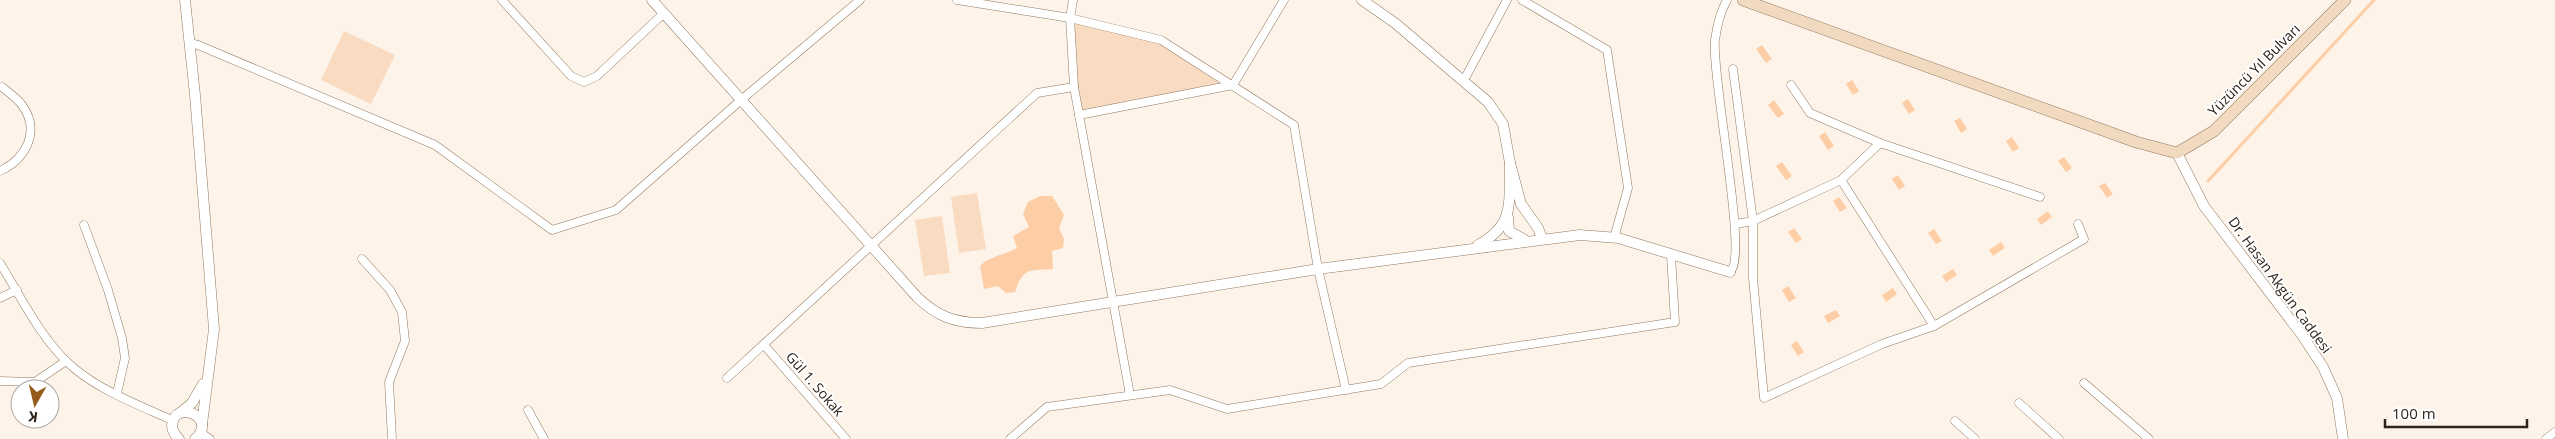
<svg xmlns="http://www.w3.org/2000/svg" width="2555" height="439" viewBox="0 0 2555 439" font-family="'Open Sans',sans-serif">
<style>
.green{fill:#f9dbc1}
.water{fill:#fdcea5}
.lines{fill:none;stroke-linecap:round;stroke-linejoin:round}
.stream{stroke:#fdcea5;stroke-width:3}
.minor-casing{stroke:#917861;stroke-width:9}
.tertiary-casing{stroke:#917861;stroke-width:11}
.secondary-casing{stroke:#917861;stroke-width:12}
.minor{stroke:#fff;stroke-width:8}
.tertiary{stroke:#fff;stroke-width:10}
.secondary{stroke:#f1dac0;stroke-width:11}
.labels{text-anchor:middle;stroke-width:4;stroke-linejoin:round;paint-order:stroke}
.street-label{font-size:14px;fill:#2e231a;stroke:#fff}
</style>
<rect width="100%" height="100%" fill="#fef3e9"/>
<g class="green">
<polygon points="1070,18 1161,40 1233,85 1079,115"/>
<polygon points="344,31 395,55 371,104 321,80"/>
<polygon points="977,193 986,249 959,253 951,197"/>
<polygon points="942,216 950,273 924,276 915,220"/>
</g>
<g class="water">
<polygon points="1762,45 1772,59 1766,63 1756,49"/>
<polygon points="1852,80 1859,91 1853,95 1846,84"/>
<polygon points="1908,99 1915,110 1909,114 1902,103"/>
<polygon points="1774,100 1784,114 1778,118 1768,105"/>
<polygon points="1960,118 1967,129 1961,133 1954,121"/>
<polygon points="1825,132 1834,146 1828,150 1819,136"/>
<polygon points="2012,137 2019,148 2013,152 2006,141"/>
<polygon points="2064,157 2072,168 2066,172 2058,161"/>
<polygon points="1782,162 1792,176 1786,180 1776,166"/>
<polygon points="1898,175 1905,186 1899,190 1892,179"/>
<polygon points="2105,183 2113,194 2107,198 2099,186"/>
<path d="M1040,196H1052L1064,215L1059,228L1064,239L1063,248L1052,251L1053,269C1030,271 1024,266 1015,292L1006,293L998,286L984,289L980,266C990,256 1004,255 1017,248L1013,236L1029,227L1023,214L1028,202Z"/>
<polygon points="1839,197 1847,208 1840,212 1833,201"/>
<polygon points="2048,211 2052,217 2041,225 2037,219"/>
<polygon points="1794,228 1802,239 1796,243 1788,232"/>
<polygon points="1934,229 1942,241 1936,244 1928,233"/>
<polygon points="2001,242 2005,248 1993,256 1989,250"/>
<polygon points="1953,269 1957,275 1946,282 1942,276"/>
<polygon points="1788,286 1796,298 1789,302 1782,290"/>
<polygon points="1893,288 1897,294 1886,302 1882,295"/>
<polygon points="1836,310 1840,316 1828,323 1824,316"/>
<polygon points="1797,341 1804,352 1798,356 1791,345"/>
</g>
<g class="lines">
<polyline class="stream" points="2208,181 2374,0"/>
<defs>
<g id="minor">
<polyline points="502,0 571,76 584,82 597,76 664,13"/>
<polyline points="957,0 1070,18 1161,40 1294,125 1318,269 1346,390"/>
<polyline points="1073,0 1070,18 1074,87 1130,395"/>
<polyline points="1522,0 1607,50 1628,188 1614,238"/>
<path d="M1727,0C1720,12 1717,26 1715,40C1711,76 1749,258 1730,272"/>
<polyline points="189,43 198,45 435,145 552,230 616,210 741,100 860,0"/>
<polyline points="1733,69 1753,221 1753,278 1764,398 1882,344 1934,326 2084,239 2078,224"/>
<polyline points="1464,80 1507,0"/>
<polyline points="1791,85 1810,113 1880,143"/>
<polyline points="1079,115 1233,85 1284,0"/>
<path d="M0,171C26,159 41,131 22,105C17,98 8,92 2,87"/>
<polyline points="1841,180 1934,326"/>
<polyline points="1736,224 1753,221 1841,180 1880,143 2040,197"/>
<polyline points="84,225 108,290 122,338 125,358 117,393"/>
<polyline points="362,259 390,290 402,312 405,341 389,382 392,439"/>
<path d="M0,263C22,299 43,343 75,369C103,392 141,406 174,421"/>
<polyline points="0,298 17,290"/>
<polyline points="764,345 846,439"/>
<polyline points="727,378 1037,93 1074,87"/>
<polyline points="0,381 35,382 66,361"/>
<polyline points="2084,383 2149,439"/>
<polyline points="2019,403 2059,439"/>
<polyline points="528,410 544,439"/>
<polyline points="1955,421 1975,439"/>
<polyline points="201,433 210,439"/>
<polyline points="1010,439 1047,407 1170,390 1227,409 1381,384 1408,363 1675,322 1671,255"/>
<polyline points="2546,439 2555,432"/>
</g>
<g id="tertiary">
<polyline points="185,0 195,95 214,329 202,424"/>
<path d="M652,0L917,297C937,316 954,323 982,323L1318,269L1580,235L1618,238L1730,272"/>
<polyline points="1362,0 1395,23 1488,102 1503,124 1510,163"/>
<polyline points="2177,153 2204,206 2302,335 2323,367 2337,398 2343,439"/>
<polyline points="1508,217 1509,231 1525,240"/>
<path d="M1478,245C1517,224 1508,200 1510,163L1521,204L1538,228L1542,238"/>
<polyline points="180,413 192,403 203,384"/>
<path d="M179,439C175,435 172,431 172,425C175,398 219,418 195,439"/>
</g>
<polyline id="secondary" points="1743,0 2136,142 2177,153 2214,131 2345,0"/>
</defs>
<use href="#minor" class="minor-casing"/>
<use href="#tertiary" class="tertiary-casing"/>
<use href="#secondary" class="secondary-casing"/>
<use href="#minor" class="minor"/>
<use href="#tertiary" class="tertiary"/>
<use href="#secondary" class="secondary"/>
</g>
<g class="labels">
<g class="street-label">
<text transform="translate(2254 70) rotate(-45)" y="5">Yüzüncü Yıl Bulvarı</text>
<text transform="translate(2280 285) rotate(54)" y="5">Dr. Hasan Akgün Caddesi</text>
<text transform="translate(815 384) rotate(49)" y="5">Gül 1. Sokak</text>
</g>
</g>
<g transform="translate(35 404) rotate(188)"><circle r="24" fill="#ffffff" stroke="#aba7a3"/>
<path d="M0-4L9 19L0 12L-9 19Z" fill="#955b1a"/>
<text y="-8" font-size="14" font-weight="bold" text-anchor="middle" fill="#2e231a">K</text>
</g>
<path d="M2385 419v8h142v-8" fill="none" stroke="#2e231a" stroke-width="2.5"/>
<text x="2392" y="419" font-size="15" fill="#2e231a" stroke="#ffffff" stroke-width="4" paint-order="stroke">100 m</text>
</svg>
